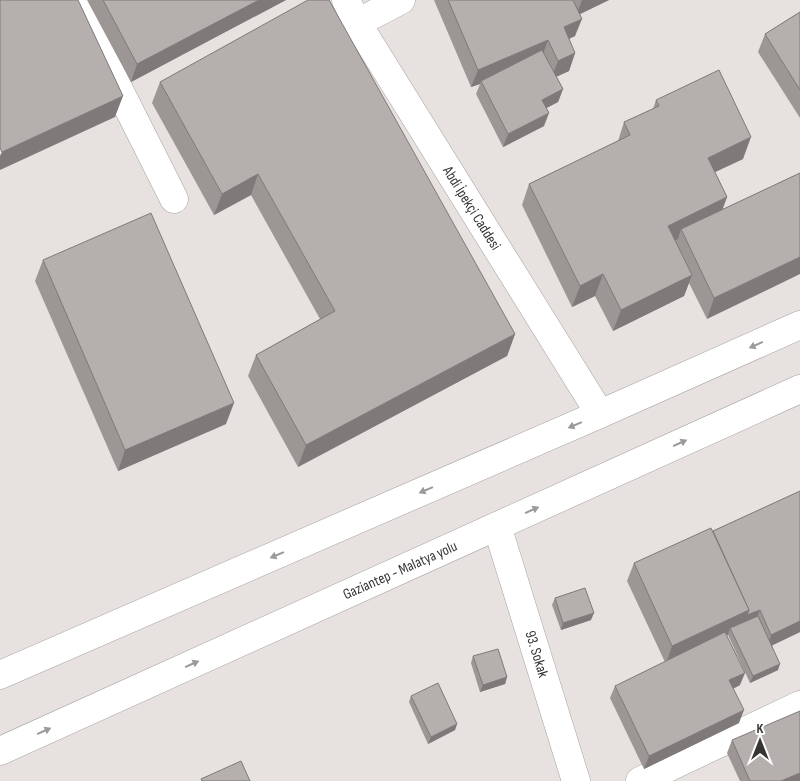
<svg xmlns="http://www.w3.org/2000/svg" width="800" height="781" viewBox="0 0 800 781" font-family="'Sofia Sans Condensed',sans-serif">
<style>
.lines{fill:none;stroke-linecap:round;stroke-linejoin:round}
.minor-casing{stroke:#a7a19f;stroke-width:29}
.tertiary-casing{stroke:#a7a19f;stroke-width:29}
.trunk-casing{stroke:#a7a19f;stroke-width:29}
.minor{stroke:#fff;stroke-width:28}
.tertiary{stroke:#fff;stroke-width:28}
.trunk{stroke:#fff;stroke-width:28}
.wall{fill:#9c9695}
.shaded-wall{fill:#7f7a79}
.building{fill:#b5afad;stroke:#7f7a79}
.oneway{fill:#9b9a9a}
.labels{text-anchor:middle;stroke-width:5;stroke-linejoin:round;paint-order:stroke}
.street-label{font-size:15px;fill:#373534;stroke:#fff}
</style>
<rect width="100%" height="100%" fill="#e7e2df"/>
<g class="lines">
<defs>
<g id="minor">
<polyline points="74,0 174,199"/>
<polyline points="357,23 401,0"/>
<polyline points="497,526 576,781"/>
<polyline points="640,781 800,705"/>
</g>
<polyline id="tertiary" points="346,0 357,23 600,414"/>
<g id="trunk">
<polyline points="0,675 600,414 800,325"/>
<polyline points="0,751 800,389"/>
</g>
</defs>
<use href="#minor" class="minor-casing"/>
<use href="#tertiary" class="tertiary-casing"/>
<use href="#trunk" class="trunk-casing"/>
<use href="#minor" class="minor"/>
<use href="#tertiary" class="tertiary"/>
<use href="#trunk" class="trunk"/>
</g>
<g class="wall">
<polygon points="87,0 286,0 131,82"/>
<polygon points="434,0 609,0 580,14 575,36 569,39 575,53 569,71 556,77 563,89 558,102 546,108 544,126 503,147 476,94 480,84 471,87"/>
<polygon points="800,12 800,118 758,52 765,34"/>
<polygon points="160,82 515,334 507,356 298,467 248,376 256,355 320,319 251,195 214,215 152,103"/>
<polygon points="656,100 743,159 715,172 727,197 722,210 800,173 707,319 689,283 684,296 613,331 595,296 572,307 522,205 529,184 618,141 624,122 653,109"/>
<polygon points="43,260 226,424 118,471 35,281"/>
<polygon points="800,491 800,632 772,645 778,670 750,683 728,635 727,635 740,685 733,689 739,723 644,769 610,698 615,686 665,662 627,581 634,563 713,531"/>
<polygon points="555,598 591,620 561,630 552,605"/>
<polygon points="473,656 507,677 505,684 480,692 471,663"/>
<polygon points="411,696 457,724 455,730 428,744 409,702"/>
<polygon points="732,740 800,781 740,781 727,753"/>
</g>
<g class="shaded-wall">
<polygon points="259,0 286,0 131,82 137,64"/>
<polygon points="582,0 609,0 576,16"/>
<polygon points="582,19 575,36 557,44 564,27"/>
<polygon points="548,40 542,57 481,81 480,84 471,87 478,70"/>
<polygon points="575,53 569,71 551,79 558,61"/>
<polygon points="563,89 558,102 537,113 542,100"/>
<polygon points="123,96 115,117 0,170 0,156 2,152"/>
<polygon points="549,113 544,126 503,147 508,134"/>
<polygon points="751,137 743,159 700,179 708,158"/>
<polygon points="258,174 251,195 214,215 222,194"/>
<polygon points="727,197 719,219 681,229 678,239 660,247 668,226"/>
<polygon points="800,257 800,274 707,319 714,298"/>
<polygon points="603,274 595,296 572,307 580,286"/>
<polygon points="692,275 684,296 613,331 621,310"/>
<polygon points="515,334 507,356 298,467 306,445"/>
<polygon points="234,403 226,424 118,471 125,450"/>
<polygon points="749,610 760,610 755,623 730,628 728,635 666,664 672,646"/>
<polygon points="594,613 591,620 561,630 563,623"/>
<polygon points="800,621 800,632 767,648 771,635"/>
<polygon points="780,664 778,670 750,683 753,676"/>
<polygon points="745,673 740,685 724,693 729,680"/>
<polygon points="507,677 505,684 480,692 483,685"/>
<polygon points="744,710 739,723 644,769 649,756"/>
<polygon points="457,724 455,730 428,744 431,737"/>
<polygon points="800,773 800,781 781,781"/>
</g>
<g class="building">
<polygon points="0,0 78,0 123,96 2,152 0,148"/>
<polygon points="103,0 259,0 137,64"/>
<polygon points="308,0 329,0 515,334 306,445 256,355 335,311 258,174 222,194 160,82"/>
<polygon points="448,0 573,0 582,19 564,27 575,53 558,61 548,40 478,70"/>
<polygon points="800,12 800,90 765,34"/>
<polygon points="542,50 563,89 542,100 549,113 508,134 481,81"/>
<polygon points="719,70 751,137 708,158 727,197 668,226 692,275 621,310 603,274 580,286 529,184 630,135 624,122 659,106 656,100"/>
<polygon points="800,173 800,257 714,298 681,229"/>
<polygon points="151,213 234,403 125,450 43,260"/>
<polygon points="800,491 800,621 771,635 760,610 747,615 749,610 713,531"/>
<polygon points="711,528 749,610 672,646 634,563"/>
<polygon points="585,588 594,613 563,623 555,598"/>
<polygon points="758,616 780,664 753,676 730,628"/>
<polygon points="725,632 745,673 729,680 744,710 649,756 615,686"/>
<polygon points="498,649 507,677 483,685 473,656"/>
<polygon points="438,683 457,724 431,737 411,696"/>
<polygon points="800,711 800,773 781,781 750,781 732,740"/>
<polygon points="241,761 250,781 202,781 201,779"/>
</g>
<defs><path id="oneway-solid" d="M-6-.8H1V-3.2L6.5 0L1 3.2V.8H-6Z" transform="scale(1.25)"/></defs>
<g class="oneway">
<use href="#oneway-solid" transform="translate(756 345) rotate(156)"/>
<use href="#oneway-solid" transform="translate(575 425) rotate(157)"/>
<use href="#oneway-solid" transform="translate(680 443) rotate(-24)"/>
<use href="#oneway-solid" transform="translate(426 490) rotate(157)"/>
<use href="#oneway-solid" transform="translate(532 510) rotate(-24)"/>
<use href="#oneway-solid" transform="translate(277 555) rotate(157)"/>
<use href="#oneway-solid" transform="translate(192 664) rotate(-24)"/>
<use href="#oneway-solid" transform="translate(44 731) rotate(-24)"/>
</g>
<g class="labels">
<g class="street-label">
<text transform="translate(472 208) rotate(58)" y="5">Abdi İpekçi Caddesi</text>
<text transform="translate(400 570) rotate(-24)" y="5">Gaziantep - Malatya yolu</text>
<text transform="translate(537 654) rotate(73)" y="5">93. Sokak</text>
</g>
</g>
<g transform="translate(760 741)" stroke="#ffffff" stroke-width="4" paint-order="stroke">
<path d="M0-4L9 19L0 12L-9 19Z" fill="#373534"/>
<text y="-8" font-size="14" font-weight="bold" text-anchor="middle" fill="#373534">K</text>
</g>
</svg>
